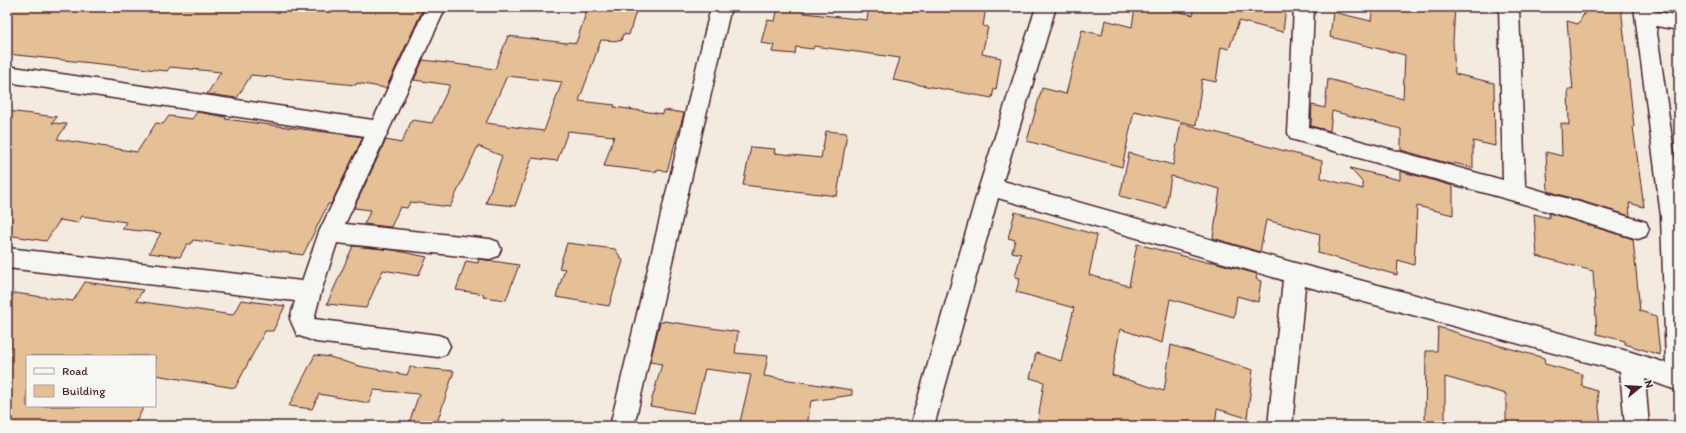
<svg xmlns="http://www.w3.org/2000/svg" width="1686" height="433" viewBox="0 0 1686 433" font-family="Itim,sans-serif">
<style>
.building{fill:#e5c096;stroke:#4a1f2b;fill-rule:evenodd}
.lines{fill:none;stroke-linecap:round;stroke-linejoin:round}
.street-casing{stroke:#4a1f2b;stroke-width:3}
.street{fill:#f6f6f2;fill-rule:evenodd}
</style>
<rect width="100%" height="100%" fill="#f3ebe0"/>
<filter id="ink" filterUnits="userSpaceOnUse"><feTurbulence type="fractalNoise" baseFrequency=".025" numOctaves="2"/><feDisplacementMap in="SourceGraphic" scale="8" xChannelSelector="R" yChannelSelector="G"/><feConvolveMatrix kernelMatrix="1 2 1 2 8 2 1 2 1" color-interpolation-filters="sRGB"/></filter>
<g filter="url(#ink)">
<g class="building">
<polygon points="7,7 424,7 386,88 357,83 356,85 251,75 237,98 207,94 221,72 170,67 167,71 7,54"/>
<path d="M588,7H637L629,35L623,34L621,41L601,40L579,101L615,105L614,107L663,114L664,110L684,113L667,171L656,170V172L604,166L614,136L568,131L557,161L532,158L515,206L486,203L502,156L478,146L450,207L410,202L407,208L400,207L391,227L364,224L371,210L354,208L386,140L401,143L412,120L432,123L450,85L414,80L423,60L495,69L508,36L567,43L568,42L576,43ZM507,76L562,82L544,131L486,123Z"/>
<polygon points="778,7 805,7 804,13 867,20 869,7 986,7 983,26 988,27 982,54 1001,58 996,90 994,89 992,98 893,80 900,58 814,46 813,49 796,47 795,54 772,52 774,45 761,43 767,20 775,21"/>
<polygon points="1135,7 1160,7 1193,15 1195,7 1286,7 1283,32 1239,21 1229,49 1221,47 1216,82 1202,79 1196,125 1134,111 1122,167 1027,141 1042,88 1066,94 1082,30 1102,35 1105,20 1132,27"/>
<polygon points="1373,7 1455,7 1453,42 1455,74 1494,83 1495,146 1473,141 1473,168 1454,163 1454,165 1401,150 1401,129 1332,111 1330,131 1311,126 1312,105 1325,108 1328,79 1403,99 1405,55 1330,37 1333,12 1371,21"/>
<polygon points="1588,7 1621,7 1634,127 1633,127 1644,207 1629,203 1630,216 1548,191 1546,152 1562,156 1561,123 1569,125 1568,89 1573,90 1567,21 1578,24"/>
<polygon points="7,111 57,117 52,123 67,124 57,139 137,152 156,123 163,124 169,116 192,119 197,112 226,117 225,119 363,137 331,204 328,204 303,255 193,240 191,244 187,244 180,257 149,253 161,233 122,229 126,222 82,216 78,223 60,220 46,241 7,235"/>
<polygon points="1181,123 1322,161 1321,178 1363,189 1363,183 1350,168 1400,180 1400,171 1453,186 1453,215 1417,206 1414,265 1398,260 1397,275 1318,253 1320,234 1266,220 1260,252 1213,238 1220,189 1171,176 1166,208 1120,196 1129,153 1173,165"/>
<polygon points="826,131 847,133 837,196 743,185 751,147 775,149 774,153 821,158"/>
<polygon points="1015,212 1097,235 1089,275 1129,286 1137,244 1210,263 1210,261 1257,274 1256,279 1261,281 1258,302 1237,296 1234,317 1170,299 1162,343 1120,329 1112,375 1164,391 1171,345 1253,370 1247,418 1217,409 1215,426 1037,426 1044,382 1030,378 1036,353 1061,361 1074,308 1016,292 1020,278 1015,277 1021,254 1012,252 1015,240 1008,238"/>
<polygon points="1549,213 1633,239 1640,311 1656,316 1660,355 1625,344 1625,341 1597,334 1593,271 1537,256 1534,214 1549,218"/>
<polygon points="567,243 615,249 623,261 609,306 556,297 565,269 559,268"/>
<polygon points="353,246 393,250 427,257 418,276 383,270 366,308 327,304"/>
<polygon points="479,259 519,265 506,300 483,297 484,294 456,290 466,261 478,263"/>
<polygon points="85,282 143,290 136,301 233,315 241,300 285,306 273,331 265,331 235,388 155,375 155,356 27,356 27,406 144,406 134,426 7,426 7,304 14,293 73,301"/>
<polygon points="664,321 738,332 735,353 768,356 764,376 852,390 852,395 811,401 807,426 739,426 751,375 705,369 694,413 650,406 662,364 650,362 660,322 664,322"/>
<polygon points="1438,327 1458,333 1458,334 1544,358 1545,364 1582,374 1582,386 1597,391 1601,426 1506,426 1506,394 1445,377 1445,426 1425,426 1426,351 1437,351"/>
<polygon points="315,355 330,357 359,366 407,375 410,367 454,371 436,426 408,426 419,394 374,390 369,403 319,394 312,409 289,406"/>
</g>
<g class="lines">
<defs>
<g id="street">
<polygon points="426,7 446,7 345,224 490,239 498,242 501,249 498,256 490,259 337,243 321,292 314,319 438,335 446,338 450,346 446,354 438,357 316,342 297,335 290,319 295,301 7,268 7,248 302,281 319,232 365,136 7,82 7,66 373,120"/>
<polygon points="711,7 731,7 634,426 610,426"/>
<polygon points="1036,7 1056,7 1003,181 1295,263 1631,352 1666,363 1661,216 1634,7 1654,7 1654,11 1679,16 1679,30 1656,26 1679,188 1679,391 1645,379 1649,426 1625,426 1620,371 1305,286 1292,426 1268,426 1283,280 998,198 934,426 910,426 979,187"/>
<polygon points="1294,7 1314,7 1309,127 1503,180 1499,7 1519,7 1525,186 1646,222 1649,229 1646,236 1638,239 1514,201 1291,139 1288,133"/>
</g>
</defs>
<use href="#street" class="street-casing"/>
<use href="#street" class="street"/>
</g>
</g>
<rect width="1686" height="433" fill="none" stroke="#f6f6f2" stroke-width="24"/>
<rect x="12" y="12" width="1662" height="409" fill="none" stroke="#4a1f2b" stroke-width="1.5" filter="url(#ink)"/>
<rect x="26" y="355" width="130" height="52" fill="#f6f6f2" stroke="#b1a0a2"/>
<rect x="34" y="368" width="20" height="6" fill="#f6f6f2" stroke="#b1a0a2"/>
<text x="62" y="375" font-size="12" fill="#4a1f2b">Road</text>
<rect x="34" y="385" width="20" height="12" fill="#e5c096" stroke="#b1a0a2"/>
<text x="62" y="395" font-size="12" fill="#4a1f2b">Building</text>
<g transform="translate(1640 387) rotate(72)" stroke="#f6f6f2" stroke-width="3" paint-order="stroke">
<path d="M0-3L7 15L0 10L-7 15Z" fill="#4a1f2b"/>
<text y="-6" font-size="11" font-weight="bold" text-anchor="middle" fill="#4a1f2b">N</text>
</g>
</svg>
